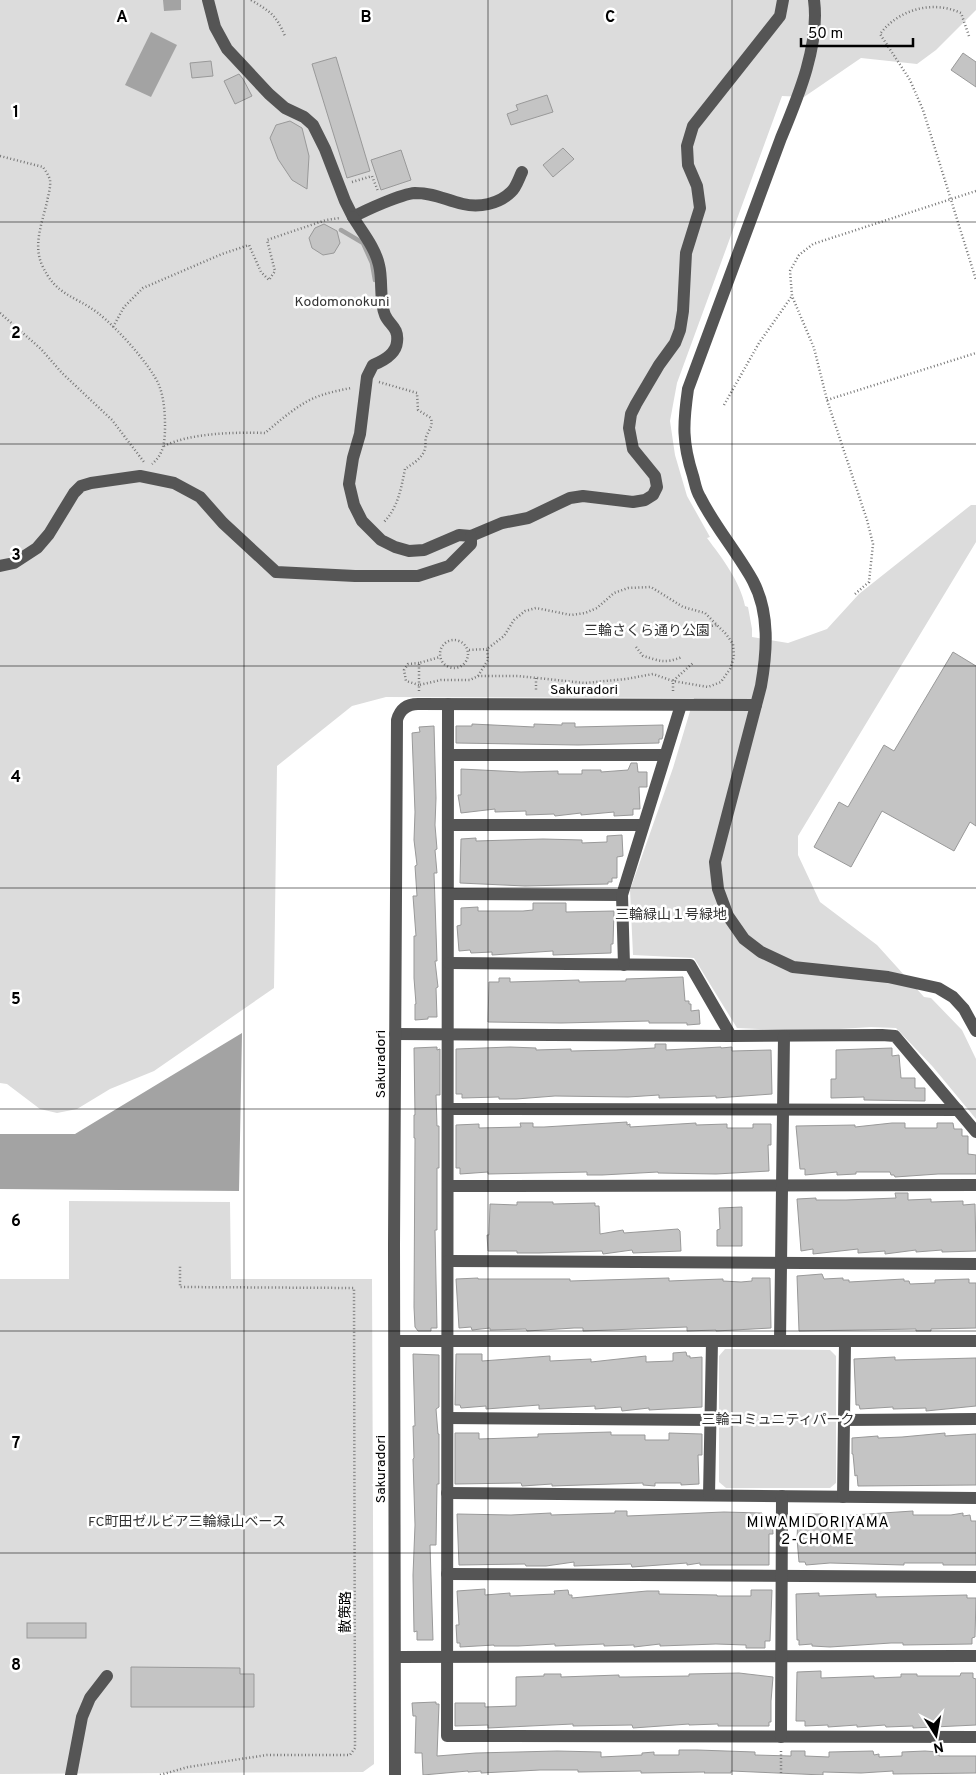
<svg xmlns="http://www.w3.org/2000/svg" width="976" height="1775" viewBox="0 0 976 1775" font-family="Overpass,'Noto Sans JP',sans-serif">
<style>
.green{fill:#dcdcdc}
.water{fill:#a3a3a3}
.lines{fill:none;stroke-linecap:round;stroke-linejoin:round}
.stream{stroke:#a3a3a3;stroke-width:4.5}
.building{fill:#c4c4c4;stroke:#999}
.path{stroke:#777;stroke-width:2.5;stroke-dasharray:1 2.5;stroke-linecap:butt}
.minor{stroke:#555;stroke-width:12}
.grid{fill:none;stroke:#000;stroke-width:1;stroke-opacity:0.55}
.labels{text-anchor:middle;stroke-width:5;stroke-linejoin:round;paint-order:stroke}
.park-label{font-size:14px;fill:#333;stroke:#fff}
.street-label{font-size:14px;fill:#000;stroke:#fff}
.neighbourhood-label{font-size:15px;letter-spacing:1px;fill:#000;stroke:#fff}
.grid-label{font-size:16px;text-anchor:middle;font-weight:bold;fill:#000;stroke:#fff;stroke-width:5;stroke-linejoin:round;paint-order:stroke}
</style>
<rect width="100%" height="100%" fill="#fff"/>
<g class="green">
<path d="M0,0H976V10L936,50L917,64L861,58L804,97L782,96L677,383L670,421L675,455L687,496L710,537L707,538C722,558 740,581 745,606L748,607L752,629V637L788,643L827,629L859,594L971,505H976V542L798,836V855L820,902L877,945L924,997L931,998L962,1030L976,1059V1119L933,1067L896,1028L871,1027L808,1031L737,1028L694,958L633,955L630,890L673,768L694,698L386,697L352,706L277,766L274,988L154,1071L110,1089L77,1109L57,1113L40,1109L7,1084L0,1083Z"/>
<polygon points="69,1201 230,1202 231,1279 372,1279 374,1764 363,1772 0,1774 0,1279 69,1279"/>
<polygon points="725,1349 830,1350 836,1356 836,1483 830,1488 726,1488 719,1482 719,1356"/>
</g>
<g class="water">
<polygon points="163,0 181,0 181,10 164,11"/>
<polygon points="151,32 177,45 151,97 125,85"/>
<polygon points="242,1033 239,1191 0,1189 0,1134 75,1134"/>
</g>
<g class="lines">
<polyline class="stream" points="341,230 363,243 372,263 375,280"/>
</g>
<g class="building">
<polygon points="963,53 976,62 976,87 951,70"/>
<polygon points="336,57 370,171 347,178 312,64"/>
<polygon points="211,61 213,76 192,78 190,63"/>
<polygon points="239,74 243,79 252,96 235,104 224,81"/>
<polygon points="547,95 553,112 511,125 507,114 518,110 516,105"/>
<polygon points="290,121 302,128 309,156 307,189 292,180 278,159 270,138 276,125"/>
<polygon points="563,148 574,159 553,177 543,165"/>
<polygon points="401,150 411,180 381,190 371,160"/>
<polygon points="324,224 337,231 340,243 334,253 323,255 312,248 309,238 315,228"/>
<polygon points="953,652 976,666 976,826 970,822 954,851 882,811 851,867 814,847 839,802 848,807 884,745 894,751"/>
<polygon points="562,723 575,723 575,727 663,725 663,735 662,739 659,739 659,743 578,745 456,743 456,726 472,726 472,724 534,727 534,724 562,725"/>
<polygon points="434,726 436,798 435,825 437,849 435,850 437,873 434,873 437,961 435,961 438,987 436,988 437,1017 428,1017 428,1019 415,1020 415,1004 416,1004 414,978 414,936 416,936 413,896 417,896 415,866 417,865 414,840 415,812 412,733 420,732 419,727"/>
<polygon points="631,763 637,763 638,772 647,772 647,787 639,787 640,809 633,809 633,815 614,816 614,812 581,815 581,813 555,816 554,814 526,815 526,811 495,812 495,809 461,813 458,795 461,795 461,769 521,772 558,771 558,774 582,774 582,770 601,770 601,772 628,770"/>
<polygon points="622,835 623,856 617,857 617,878 612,878 612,882 608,882 608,884 525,886 460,883 461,839 476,838 476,841 543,839 582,840 582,843 607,842 607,836"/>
<polygon points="533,903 566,903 566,912 614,911 613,944 611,944 611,953 553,955 553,951 492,955 492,952 471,953 470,950 459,951 457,926 461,925 461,908 478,907 478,911 523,911 533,910"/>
<polygon points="683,977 685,1001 689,1001 689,1004 691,1004 691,1011 699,1010 700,1024 687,1025 687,1023 649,1023 649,1021 561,1023 488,1022 489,982 499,982 499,978 510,978 510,982 579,980 579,982 626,981 626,979"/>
<polygon points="655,1044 666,1044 666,1050 721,1047 721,1048 732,1047 732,1051 771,1050 772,1094 716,1098 716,1096 659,1098 659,1095 628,1097 555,1096 516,1099 499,1099 499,1097 462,1098 462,1094 456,1094 456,1049 510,1047 536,1048 536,1050 571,1049 571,1051 616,1050 655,1048"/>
<polygon points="437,1047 437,1050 440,1049 440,1095 436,1095 437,1126 439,1126 439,1168 437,1168 437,1230 435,1230 437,1328 431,1328 431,1331 418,1331 415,1327 414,1307 415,1138 414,1138 414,1115 415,1115 414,1048"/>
<polygon points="892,1048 892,1056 899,1055 901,1078 915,1078 915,1088 925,1088 925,1101 864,1100 864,1097 831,1098 831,1079 836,1079 836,1050"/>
<polygon points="627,1122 627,1125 630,1124 630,1127 696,1123 696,1125 727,1124 727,1128 753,1128 753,1124 771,1124 771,1145 768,1145 769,1171 716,1174 658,1173 658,1172 602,1175 587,1175 587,1172 488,1174 488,1172 460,1174 460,1168 456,1168 456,1125 479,1124 479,1128 521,1127 520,1123 533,1123 533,1127 544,1127"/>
<polygon points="892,1123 905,1123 905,1128 937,1128 937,1123 953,1123 954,1129 962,1129 962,1136 968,1136 968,1154 976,1155 976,1174 938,1174 895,1177 894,1175 891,1175 890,1172 856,1172 856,1174 837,1175 837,1172 805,1175 805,1169 800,1169 796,1126 855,1125 855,1127"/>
<polygon points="895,1193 908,1193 908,1200 931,1199 931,1202 963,1201 963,1205 975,1204 976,1251 942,1252 942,1250 916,1252 916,1250 885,1254 885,1251 858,1253 858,1249 813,1254 813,1249 801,1251 797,1199 816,1198 816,1200 846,1200 896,1198"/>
<polygon points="517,1202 553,1202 553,1204 595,1203 595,1206 599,1206 600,1234 623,1230 624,1233 678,1229 680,1231 681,1251 633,1253 632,1250 603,1254 602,1251 539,1253 517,1253 517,1251 488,1251 487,1235 489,1235 490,1204 517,1205"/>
<polygon points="742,1207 742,1246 717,1246 717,1230 720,1229 719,1208"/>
<polygon points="822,1274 824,1279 843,1278 843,1280 849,1280 849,1282 904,1279 904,1281 909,1281 910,1284 935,1283 935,1280 969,1279 969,1283 976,1283 976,1328 931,1329 931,1331 916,1331 916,1329 799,1331 797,1276"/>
<polygon points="478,1278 478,1279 570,1279 570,1281 669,1278 669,1281 694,1280 723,1279 723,1281 741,1282 752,1281 752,1278 770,1278 771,1328 716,1331 716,1330 687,1331 687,1327 583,1331 583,1328 574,1328 527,1331 526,1329 490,1330 490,1328 472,1330 471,1327 459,1328 456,1279"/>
<polygon points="686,1352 687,1356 690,1356 690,1358 702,1357 702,1407 649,1410 649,1408 622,1411 621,1407 595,1409 595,1406 539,1409 539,1405 486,1409 486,1406 461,1408 460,1405 455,1405 456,1354 482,1354 482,1361 550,1356 550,1361 591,1359 591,1362 646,1356 646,1362 673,1361 673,1353"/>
<polygon points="413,1354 439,1355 439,1407 436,1409 438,1434 439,1434 439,1484 437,1484 436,1545 430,1545 433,1640 417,1640 417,1631 414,1632 413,1575 415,1525 413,1459 414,1458 413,1426 415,1426"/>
<polygon points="895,1357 895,1360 976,1358 976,1406 926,1411 926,1408 893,1409 893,1407 860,1409 859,1405 856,1405 854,1359"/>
<polygon points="611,1432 611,1435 645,1435 645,1440 669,1440 669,1433 702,1434 702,1455 698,1455 699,1484 681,1485 681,1483 655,1483 655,1486 643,1485 643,1483 552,1486 552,1484 522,1486 521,1483 455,1484 455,1433 479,1433 479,1439 538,1437 538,1434"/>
<polygon points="945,1433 945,1436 976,1434 976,1485 858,1486 857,1475 855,1476 853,1454 852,1454 852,1438 878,1436 878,1438 902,1437"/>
<polygon points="615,1511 627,1511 627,1516 724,1512 762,1513 762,1516 772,1516 773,1534 769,1534 769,1565 700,1565 700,1563 687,1565 687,1563 632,1567 631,1564 574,1566 574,1562 546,1566 526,1566 525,1564 459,1565 457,1514 511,1515 551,1513 551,1515 615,1513"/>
<polygon points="913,1511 913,1515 951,1515 963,1513 963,1516 970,1515 971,1521 976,1521 976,1565 943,1565 943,1563 904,1563 904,1565 830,1563 806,1565 805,1562 799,1562 797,1539 798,1517 805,1517 805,1514 823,1514 823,1517"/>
<polygon points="485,1589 485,1595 510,1593 510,1596 555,1594 554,1591 568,1590 569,1595 572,1595 572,1598 647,1591 659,1591 659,1594 717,1595 717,1596 751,1596 751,1590 772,1590 770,1641 765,1641 765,1648 746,1648 746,1645 716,1644 660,1646 660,1644 634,1647 634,1645 604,1646 604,1644 555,1646 555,1644 518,1646 494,1646 494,1645 460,1647 460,1643 457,1643 456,1625 459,1625 457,1591"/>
<polygon points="819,1593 819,1596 876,1594 876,1597 967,1595 967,1598 976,1598 975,1637 972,1638 972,1644 903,1645 903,1643 891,1643 830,1647 812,1646 812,1644 799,1645 799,1640 797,1640 796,1594"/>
<rect x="27" y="1623" width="59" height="15"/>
<polygon points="131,1667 240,1668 240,1674 254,1674 254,1707 131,1707"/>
<polygon points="821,1671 821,1678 874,1676 874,1678 901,1677 901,1674 917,1674 917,1676 960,1676 961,1673 973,1673 973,1678 976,1679 976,1725 913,1728 913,1726 886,1727 885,1725 857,1727 857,1725 828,1727 828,1725 805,1726 805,1721 796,1721 797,1672"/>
<polygon points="739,1673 773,1677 771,1701 771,1722 769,1722 769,1726 718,1726 718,1724 689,1725 689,1724 633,1728 632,1725 573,1726 573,1724 488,1728 488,1725 455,1726 455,1703 485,1703 485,1707 516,1706 516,1677 544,1676 544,1674 561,1674 561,1677 619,1675 619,1677 626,1677 689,1676 689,1674"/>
<polygon points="436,1702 436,1704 439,1704 437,1756 476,1753 557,1751 601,1752 601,1757 642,1755 642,1753 654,1752 654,1755 679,1755 679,1750 697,1750 755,1752 755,1755 791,1756 791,1751 805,1751 805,1756 829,1757 829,1752 873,1751 874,1755 879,1754 879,1757 902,1756 902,1752 925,1751 939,1752 939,1756 976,1756 976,1773 893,1774 893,1771 861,1773 823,1772 823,1775 731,1771 731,1773 704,1773 705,1772 641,1773 641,1771 578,1772 578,1770 540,1770 481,1773 481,1771 468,1772 468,1771 423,1775 422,1753 415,1753 416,1716 413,1716 412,1703"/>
</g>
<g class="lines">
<g class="path">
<path d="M251,0C271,12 276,15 285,36"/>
<path d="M969,36L961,13C933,0 899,9 880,34L910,80L923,110L976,280"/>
<path d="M0,156L43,167C45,170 49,176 50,180C51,187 48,196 47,202C42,223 33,245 42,265C56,296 74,295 98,313C117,328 149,363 159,385C164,398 165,413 165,426C165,441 164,454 152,464"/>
<polyline points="352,182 372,176 378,191"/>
<polyline points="0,313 41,349 62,373 112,420 144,462"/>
<polyline points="113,327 124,307 143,288 222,254 249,245 261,272 269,280 275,271 267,240 326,220 340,218"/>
<path d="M379,382L417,393L418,410L431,418C433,427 429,429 426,437C425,441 426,445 425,449C422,459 412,464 405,469C401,489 398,508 383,523"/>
<polyline points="827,400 976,353"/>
<polyline points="724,405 759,343 792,296"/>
<path d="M164,446C190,433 236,432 265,433C278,422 292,410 306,402C320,394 336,391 351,388"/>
<polyline points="855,594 869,582 873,544 867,520 827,400 814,348 792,296 790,271 799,255 813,244 976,191"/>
<polyline points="705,633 710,626 718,625"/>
<circle cx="454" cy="654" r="14"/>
<path d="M636,647L643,656C661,661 664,664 682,657"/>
<polyline points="469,650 487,649"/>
<polyline points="419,663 408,664 404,670 406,681 419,685 419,663 440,657"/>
<polyline points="536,678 536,690"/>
<polyline points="419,691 419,685 441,680 470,680 478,676 488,660 487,649 504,636 514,620 525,611 536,608 571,615 585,613 597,608 614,593 628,588 651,587 683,607 705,613 726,634 733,644 734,657 730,669 721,682 708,687 673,681 653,674 626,679 585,683 518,676 478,676"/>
<polyline points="673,691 673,681 694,662"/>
<polyline points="781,1751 781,1775"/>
<polyline points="160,1775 188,1767 267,1755 350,1755 355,1748 354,1288 180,1287 180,1265"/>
</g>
<g class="minor">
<path d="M208,0L215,27L227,49L269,94L285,108L304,117L313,125L325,149L345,201L353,217C366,210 401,194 415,193C435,193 445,200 463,204C479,208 499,204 511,192C516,188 519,178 522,172"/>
<path d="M814,0C820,45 798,97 781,138L688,389C683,424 682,442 693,476C695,483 696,491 700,497C715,527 737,552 753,581C770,613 767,652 761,686L715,862L718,889L728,916L744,939L761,952L793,967L888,977L938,988L953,997L964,1009L976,1031"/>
<path d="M353,217C362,232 375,247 379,265C383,280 379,301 385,315C389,325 399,327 397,342C396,354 383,361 373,365L367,377L360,434L353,458L349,484L354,505L362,521L381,540L395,547L409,551L424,550L459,535L471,536L502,523L528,518L570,498L583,496L633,502L645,500L653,495L657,487L655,476L633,449L629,428L631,414L636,404L659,365L675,343L680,330L683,311L686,253L700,208L697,186L688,165L687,146L693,126L780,16L783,0"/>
<polyline points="0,566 14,563 37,548 49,534 74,493 81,486 91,483 140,476 174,483 200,497 223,523 276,572 355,576 418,576 449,566 471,544 471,536"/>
<polyline points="448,704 447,1736 976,1737"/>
<polyline points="448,755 665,755"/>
<polyline points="448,825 643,825"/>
<polyline points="448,894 622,895"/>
<polyline points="449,963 690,965 731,1036"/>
<polyline points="624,965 622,895 681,705"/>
<polyline points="395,1034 731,1036 882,1035 895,1036 976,1132"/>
<polyline points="449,1109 958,1110"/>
<polyline points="448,1186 976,1185"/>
<polyline points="448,1261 976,1264"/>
<polyline points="395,1341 976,1341"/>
<polyline points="780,1341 784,1036"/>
<polyline points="448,1418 711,1420"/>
<polyline points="844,1420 976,1419"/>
<polyline points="447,1493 976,1498"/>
<polyline points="709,1495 712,1341"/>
<polyline points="843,1497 845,1342"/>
<polyline points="447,1574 976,1577"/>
<polyline points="395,1657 976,1656"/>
<polyline points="781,1737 782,1496"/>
<polyline points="71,1775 82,1717 90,1698 107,1676"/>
<path d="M395,1775L394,1245L397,720C400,709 407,704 418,704L756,705"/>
</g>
</g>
<path class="grid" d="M244,0V1775M488,0V1775M732,0V1775M0,222H976M0,444H976M0,666H976M0,888H976M0,1109H976M0,1331H976M0,1553H976"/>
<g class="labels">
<g class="park-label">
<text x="342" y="306">Kodomonokuni</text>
<text x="647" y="635">三輪さくら通り公園</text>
<text x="671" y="919">三輪緑山１号緑地</text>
<text x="778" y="1424">三輪コミュニティパーク</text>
<text x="187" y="1526">FC町田ゼルビア三輪緑山ベース</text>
</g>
<g class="street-label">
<text x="584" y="694">Sakuradori</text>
<text transform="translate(380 1064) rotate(-90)" y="5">Sakuradori</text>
<text transform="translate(380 1469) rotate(-90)" y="5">Sakuradori</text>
<text transform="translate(345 1612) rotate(-90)" y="5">散策路</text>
</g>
<g class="neighbourhood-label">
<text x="818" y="1527">MIWAMIDORIYAMA<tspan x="818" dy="17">2-CHOME</tspan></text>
</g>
</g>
<g class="grid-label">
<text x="122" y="22">A</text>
<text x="366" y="22">B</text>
<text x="610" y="22">C</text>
<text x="16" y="117">1</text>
<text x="16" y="338">2</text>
<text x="16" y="560">3</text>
<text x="16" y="782">4</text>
<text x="16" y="1004">5</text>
<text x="16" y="1226">6</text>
<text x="16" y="1448">7</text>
<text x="16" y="1670">8</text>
</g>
<g transform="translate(936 1735) rotate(169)" stroke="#ffffff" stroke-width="4" paint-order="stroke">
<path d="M0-4L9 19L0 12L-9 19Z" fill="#000000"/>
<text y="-8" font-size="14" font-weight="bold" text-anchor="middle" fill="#000000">N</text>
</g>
<path d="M801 38v8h112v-8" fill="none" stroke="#000000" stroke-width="2.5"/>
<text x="808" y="38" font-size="15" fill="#000000" stroke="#ffffff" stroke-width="4" paint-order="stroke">50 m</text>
</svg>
